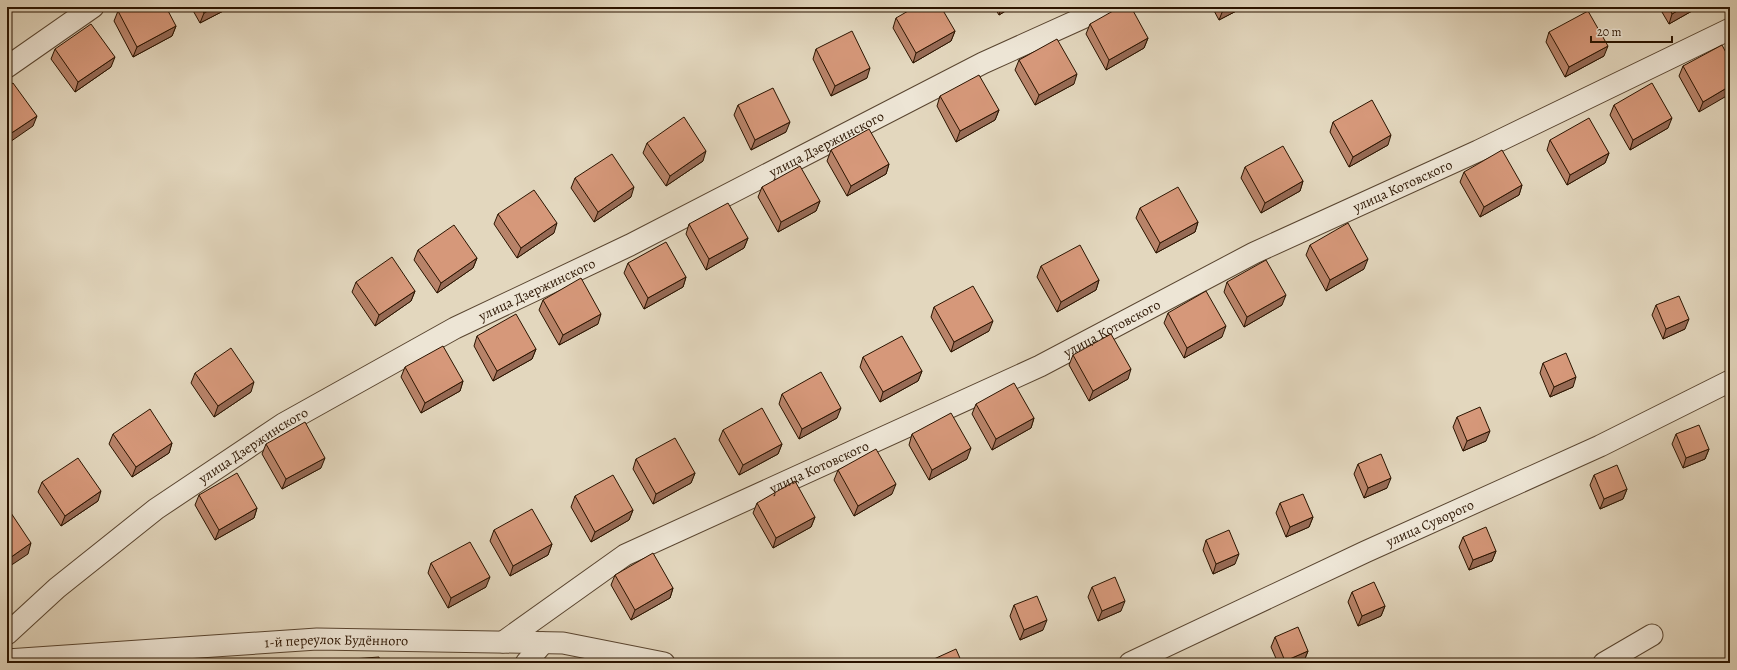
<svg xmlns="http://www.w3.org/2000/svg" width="1737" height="670" viewBox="0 0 1737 670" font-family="Alegreya,serif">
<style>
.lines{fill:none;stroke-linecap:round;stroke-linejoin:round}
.minor-casing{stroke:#594530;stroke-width:23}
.minor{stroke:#ede5d5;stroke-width:21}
.wall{fill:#b88369;stroke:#2b1400}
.shaded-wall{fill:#966a55;stroke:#2b1400}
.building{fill:#d6987a;stroke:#2b1400}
.labels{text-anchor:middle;stroke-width:3;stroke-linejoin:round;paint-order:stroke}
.street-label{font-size:14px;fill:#2b1400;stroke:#ede5d5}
</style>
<rect width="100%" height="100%" fill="#e3d7be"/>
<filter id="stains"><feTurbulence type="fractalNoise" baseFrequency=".005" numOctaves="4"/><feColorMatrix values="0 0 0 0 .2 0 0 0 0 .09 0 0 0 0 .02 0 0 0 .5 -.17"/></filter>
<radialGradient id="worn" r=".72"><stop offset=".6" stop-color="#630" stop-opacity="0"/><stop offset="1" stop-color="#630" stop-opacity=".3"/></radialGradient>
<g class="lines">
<defs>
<g id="minor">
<polyline points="7,67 93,7"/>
<path id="s1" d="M7,634L57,588L156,509L283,424L455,328L630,245L983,63L1107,7"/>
<path id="s2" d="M503,642L625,555L1040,366L1254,253L1478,151L1730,29"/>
<path id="s3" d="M7,660L317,639L563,643L664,663"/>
<polyline points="526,663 543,643"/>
<path id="s4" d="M1130,663L1365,552L1600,446L1730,381"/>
<polyline points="1604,663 1652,635"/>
</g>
</defs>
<use href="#minor" class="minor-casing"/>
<use href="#minor" class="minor"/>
</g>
<g class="wall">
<polygon points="191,7 231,7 200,23"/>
<polygon points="994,7 1012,7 999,15"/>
<polygon points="1212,7 1244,7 1219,20"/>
<polygon points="1659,7 1699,7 1669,24"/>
<polygon points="118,11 176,26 172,36 133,57 114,21"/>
<polygon points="896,18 955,31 951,41 913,63 893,28"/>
<polygon points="1090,24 1148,38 1144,48 1106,70 1086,34"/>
<polygon points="1549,32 1604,56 1565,77 1546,42"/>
<polygon points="55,49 111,67 75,92 51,59"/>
<polygon points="816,49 867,78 831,96 813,59"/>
<polygon points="1019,60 1074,84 1035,105 1015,70"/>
<polygon points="1730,60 1699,112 1679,76 1683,66"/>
<polygon points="940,96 999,110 995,120 956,142 937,106"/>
<polygon points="738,105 786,132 751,150 734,115"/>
<polygon points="1614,105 1668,128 1630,150 1610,115"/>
<polygon points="1333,122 1388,145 1349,167 1330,132"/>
<polygon points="1550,140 1609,153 1605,163 1567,185 1547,150"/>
<polygon points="647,143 703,161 666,186 643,153"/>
<polygon points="831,150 889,164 886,174 847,196 827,161"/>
<polygon points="1245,167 1303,181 1300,191 1261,213 1241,178"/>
<polygon points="1464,172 1522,185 1519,195 1480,217 1460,182"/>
<polygon points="575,178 631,197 594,222 571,188"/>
<polygon points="762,187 820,201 816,211 778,232 758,197"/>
<polygon points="1140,208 1198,222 1195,232 1156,253 1136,218"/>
<polygon points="498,214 554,233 517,258 494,224"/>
<polygon points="689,224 748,238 744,248 706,270 686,234"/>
<polygon points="1310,245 1364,269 1326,291 1306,255"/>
<polygon points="418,250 477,258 473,268 437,293 414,260"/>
<polygon points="628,263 686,277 683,287 644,309 624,273"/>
<polygon points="1041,266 1099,280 1096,290 1057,312 1037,277"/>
<polygon points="356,282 415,291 411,301 375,326 352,292"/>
<polygon points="1227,282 1282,305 1244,327 1224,292"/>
<polygon points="543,300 598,324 559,345 539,310"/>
<polygon points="1656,305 1685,329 1663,339 1652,315"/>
<polygon points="934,307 989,331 951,352 931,317"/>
<polygon points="1168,313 1222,337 1184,358 1164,323"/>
<polygon points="477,336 536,349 532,359 493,381 474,346"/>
<polygon points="1073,355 1128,379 1089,401 1069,365"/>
<polygon points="863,357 922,371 918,381 880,402 860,367"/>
<polygon points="1543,363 1573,387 1550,397 1540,373"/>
<polygon points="405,367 463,381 460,391 421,413 401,377"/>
<polygon points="195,373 251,392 214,417 191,383"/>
<polygon points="782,394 837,418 799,439 779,404"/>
<polygon points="976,404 1034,418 1031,428 992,450 972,414"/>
<polygon points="1457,417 1486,441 1463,451 1453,427"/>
<polygon points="723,430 782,444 778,454 739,475 719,440"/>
<polygon points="113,434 172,443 169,453 132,477 109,444"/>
<polygon points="912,434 967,459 929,480 909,445"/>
<polygon points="1676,434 1709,449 1705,459 1683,468 1672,444"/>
<polygon points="266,444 321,468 282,489 262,454"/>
<polygon points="636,459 695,473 691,483 653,504 633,469"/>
<polygon points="1358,464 1387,488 1364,498 1354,474"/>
<polygon points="838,470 892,494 854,516 834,480"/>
<polygon points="1594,475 1627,489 1623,499 1600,509 1590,485"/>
<polygon points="42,482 98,501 61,526 38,492"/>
<polygon points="199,495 257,508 254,518 215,540 195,505"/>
<polygon points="575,496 633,510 629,520 591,542 571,507"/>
<polygon points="757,503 815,517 811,527 773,548 753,513"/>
<polygon points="1280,503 1313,517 1309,527 1286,537 1276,513"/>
<polygon points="494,530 552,544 548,555 510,576 490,541"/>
<polygon points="1463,537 1496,551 1492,561 1469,570 1459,547"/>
<polygon points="1206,540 1235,564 1213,574 1203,550"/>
<polygon points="431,563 486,587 448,608 428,573"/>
<polygon points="615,575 673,588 670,598 631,620 611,585"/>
<polygon points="1092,587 1121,611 1098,621 1088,597"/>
<polygon points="1352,592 1385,606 1381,616 1358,626 1348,602"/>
<polygon points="1014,605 1043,630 1020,640 1010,616"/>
<polygon points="1275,637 1308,651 1304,661 1300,663 1278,663 1271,647"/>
<polygon points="934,659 962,663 932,663"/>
</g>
<g class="shaded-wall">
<polygon points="215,7 231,7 200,23 204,13"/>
<polygon points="1001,7 1012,7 999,15"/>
<polygon points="1229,7 1244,7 1219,20 1223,10"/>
<polygon points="1684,7 1699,7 1669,24 1672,14"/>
<polygon points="176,26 172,36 133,57 137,47"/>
<polygon points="955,31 951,41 913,63 916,53"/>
<polygon points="1148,38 1144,48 1106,70 1109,60"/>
<polygon points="1608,46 1604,56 1565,77 1569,67"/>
<polygon points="115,57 111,67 75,92 78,82"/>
<polygon points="870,68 867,78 831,96 835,86"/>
<polygon points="1077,74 1074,84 1035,105 1039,95"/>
<polygon points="1730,86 1730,94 1699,112 1703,102"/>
<polygon points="999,110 995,120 956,142 960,131"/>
<polygon points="37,116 33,126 7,144 7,136"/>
<polygon points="1672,118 1668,128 1630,150 1633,140"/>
<polygon points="790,122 786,132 751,150 755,140"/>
<polygon points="1391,135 1388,145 1349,167 1353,157"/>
<polygon points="706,151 703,161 666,186 670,176"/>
<polygon points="1609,153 1605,163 1567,185 1570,175"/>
<polygon points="889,164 886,174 847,196 851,186"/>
<polygon points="1303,181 1300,191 1261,213 1265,203"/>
<polygon points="1522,185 1519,195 1480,217 1484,207"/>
<polygon points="634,187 631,197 594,222 598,212"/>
<polygon points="820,201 816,211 778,232 781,222"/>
<polygon points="1198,222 1195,232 1156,253 1160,243"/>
<polygon points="557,223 554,233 517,258 521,248"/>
<polygon points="748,238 744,248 706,270 709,259"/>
<polygon points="477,258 473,268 437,293 441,283"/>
<polygon points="1368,259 1364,269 1326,291 1330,280"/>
<polygon points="686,277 683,287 644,309 648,298"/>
<polygon points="1099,280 1096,290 1057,312 1061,302"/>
<polygon points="415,291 411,301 375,326 379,315"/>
<polygon points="1286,295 1282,305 1244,327 1247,317"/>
<polygon points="601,314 598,324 559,345 563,335"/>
<polygon points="1689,319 1685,329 1663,339 1666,329"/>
<polygon points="993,321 989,331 951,352 954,342"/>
<polygon points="1226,326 1222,337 1184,358 1187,348"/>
<polygon points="536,349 532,359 493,381 497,371"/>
<polygon points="1131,369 1128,379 1089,401 1093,391"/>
<polygon points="922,371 918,381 880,402 883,392"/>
<polygon points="1576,377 1573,387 1550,397 1554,387"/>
<polygon points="463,381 460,391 421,413 425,403"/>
<polygon points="254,382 251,392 214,417 218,406"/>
<polygon points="841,408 837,418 799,439 802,429"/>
<polygon points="1034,418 1031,428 992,450 996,439"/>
<polygon points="1490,431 1486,441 1463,451 1467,441"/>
<polygon points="172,443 169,453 132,477 136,467"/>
<polygon points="782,444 778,454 739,475 743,465"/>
<polygon points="971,448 967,459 929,480 932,470"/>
<polygon points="1709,449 1705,459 1683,468 1686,458"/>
<polygon points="325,458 321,468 282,489 286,479"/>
<polygon points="695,473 691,483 653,504 656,494"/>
<polygon points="1391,478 1387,488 1364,498 1368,488"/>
<polygon points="896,484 892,494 854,516 858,506"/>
<polygon points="1627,489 1623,499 1600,509 1604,499"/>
<polygon points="101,491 98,501 61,526 65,516"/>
<polygon points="257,508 254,518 215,540 219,530"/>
<polygon points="633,510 629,520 591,542 595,532"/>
<polygon points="815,517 811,527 773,548 776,538"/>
<polygon points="1313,517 1309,527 1286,537 1290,527"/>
<polygon points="31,543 28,554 7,568 7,560"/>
<polygon points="552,544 548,555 510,576 513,566"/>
<polygon points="1496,551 1492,561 1469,570 1473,560"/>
<polygon points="1239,554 1235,564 1213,574 1216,564"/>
<polygon points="490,577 486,587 448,608 451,598"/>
<polygon points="673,588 670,598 631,620 635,610"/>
<polygon points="1125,601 1121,611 1098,621 1102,611"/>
<polygon points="1385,606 1381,616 1358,626 1362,616"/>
<polygon points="1047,620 1043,630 1020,640 1024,630"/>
<polygon points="1308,651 1304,661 1300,663 1284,663 1285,661"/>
</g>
<g class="building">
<polygon points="125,7 166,7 176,26 137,47 118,11"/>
<polygon points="200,7 215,7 204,13"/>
<polygon points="915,7 941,7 955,31 916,53 896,18"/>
<polygon points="1120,7 1131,7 1148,38 1109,60 1090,24"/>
<polygon points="1221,7 1229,7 1223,10"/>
<polygon points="1669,7 1684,7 1672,14"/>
<polygon points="1588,11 1608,46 1569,67 1549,32"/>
<polygon points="91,24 115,57 78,82 55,49"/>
<polygon points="852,31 870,68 835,86 816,49"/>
<polygon points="1057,39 1077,74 1039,95 1019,60"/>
<polygon points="1722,45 1730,60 1730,86 1703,102 1683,66"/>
<polygon points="979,75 999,110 960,131 940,96"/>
<polygon points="13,83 37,116 7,136 7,87"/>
<polygon points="1652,83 1672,118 1633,140 1614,105"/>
<polygon points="773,88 790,122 755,140 738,105"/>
<polygon points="1372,100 1391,135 1353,157 1333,122"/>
<polygon points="684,117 706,151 670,176 647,143"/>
<polygon points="1589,118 1609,153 1570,175 1550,140"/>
<polygon points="869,129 889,164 851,186 831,150"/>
<polygon points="1283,146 1303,181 1265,203 1245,167"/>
<polygon points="1502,150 1522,185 1484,207 1464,172"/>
<polygon points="612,154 634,187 598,212 575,178"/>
<polygon points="800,166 820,201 781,222 762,187"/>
<polygon points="1178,187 1198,222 1160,243 1140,208"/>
<polygon points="534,190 557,223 521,248 498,214"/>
<polygon points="728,203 748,238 709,259 689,224"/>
<polygon points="1348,223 1368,259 1330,280 1310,245"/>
<polygon points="454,225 477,258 441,283 418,250"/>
<polygon points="666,242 686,277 648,298 628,263"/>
<polygon points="1080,245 1099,280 1061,302 1041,266"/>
<polygon points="392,257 415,291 379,315 356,282"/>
<polygon points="1266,260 1286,295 1247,317 1227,282"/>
<polygon points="581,278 601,314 563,335 543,300"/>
<polygon points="973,286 993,321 954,342 934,307"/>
<polygon points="1206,291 1226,326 1187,348 1168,313"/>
<polygon points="1679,296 1689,319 1666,329 1656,305"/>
<polygon points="516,314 536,349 497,371 477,336"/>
<polygon points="1111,334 1131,369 1093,391 1073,355"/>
<polygon points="902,336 922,371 883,392 863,357"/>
<polygon points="443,346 463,381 425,403 405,367"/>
<polygon points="231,348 254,382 218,406 195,373"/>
<polygon points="1566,353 1576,377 1554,387 1543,363"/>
<polygon points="821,372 841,408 802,429 782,394"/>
<polygon points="1014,383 1034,418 996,439 976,404"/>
<polygon points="1480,407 1490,431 1467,441 1457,417"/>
<polygon points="762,408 782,444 743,465 723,430"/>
<polygon points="150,409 172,443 136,467 113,434"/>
<polygon points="951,413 971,448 932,470 912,434"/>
<polygon points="305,422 325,458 286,479 266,444"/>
<polygon points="1699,425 1709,449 1686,458 1676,434"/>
<polygon points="675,438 695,473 656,494 636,459"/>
<polygon points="876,449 896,484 858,506 838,470"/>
<polygon points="1381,454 1391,478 1368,488 1358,464"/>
<polygon points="78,458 101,491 65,516 42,482"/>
<polygon points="1617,465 1627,489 1604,499 1594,475"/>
<polygon points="237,473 257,508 219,530 199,495"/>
<polygon points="613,475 633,510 595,532 575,496"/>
<polygon points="795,481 815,517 776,538 757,503"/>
<polygon points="1303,494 1313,517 1290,527 1280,503"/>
<polygon points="532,509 552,544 513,566 494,530"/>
<polygon points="9,510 31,543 7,560 7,511"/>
<polygon points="1486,527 1496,551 1473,560 1463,537"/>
<polygon points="1229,530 1239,554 1216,564 1206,540"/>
<polygon points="470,542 490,577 451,598 431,563"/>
<polygon points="653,553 673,588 635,610 615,575"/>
<polygon points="1115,577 1125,601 1102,611 1092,587"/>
<polygon points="1374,582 1385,606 1362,616 1352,592"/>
<polygon points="1037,596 1047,620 1024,630 1014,605"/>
<polygon points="1298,627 1308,651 1285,661 1275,637"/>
<polygon points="956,649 962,663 935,663 934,659"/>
<polygon points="379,657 380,663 339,663 339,660"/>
<polygon points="199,659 200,663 159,663 159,662"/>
</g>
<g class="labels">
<g class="street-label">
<text dy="5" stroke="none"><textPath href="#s1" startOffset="959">улица Дзержинского</textPath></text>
<text dy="5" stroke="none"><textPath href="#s2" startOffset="1011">улица Котовского</textPath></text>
<text dy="5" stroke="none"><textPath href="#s1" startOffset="635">улица Дзержинского</textPath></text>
<text dy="5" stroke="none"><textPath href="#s2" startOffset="687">улица Котовского</textPath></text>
<text dy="5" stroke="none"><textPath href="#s1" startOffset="311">улица Дзержинского</textPath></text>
<text dy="5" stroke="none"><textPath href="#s2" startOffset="363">улица Котовского</textPath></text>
<text dy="5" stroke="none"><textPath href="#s4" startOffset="331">улица Суворого</textPath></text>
<text dy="5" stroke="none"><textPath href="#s3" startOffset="330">1-й переулок Будённого</textPath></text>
</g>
</g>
<rect width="1737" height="670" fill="none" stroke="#e3d7be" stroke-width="24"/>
<rect x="8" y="8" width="1721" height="654" fill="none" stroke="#2b1400" stroke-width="2"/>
<rect x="12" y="12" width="1713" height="646" fill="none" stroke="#2b1400"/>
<path d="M1591 36v6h81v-6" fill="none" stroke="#2b1400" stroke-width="2"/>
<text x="1597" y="36" font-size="12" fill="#2b1400" stroke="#ede5d5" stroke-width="3" paint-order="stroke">20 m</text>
<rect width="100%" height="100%" filter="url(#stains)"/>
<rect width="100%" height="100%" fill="url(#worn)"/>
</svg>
